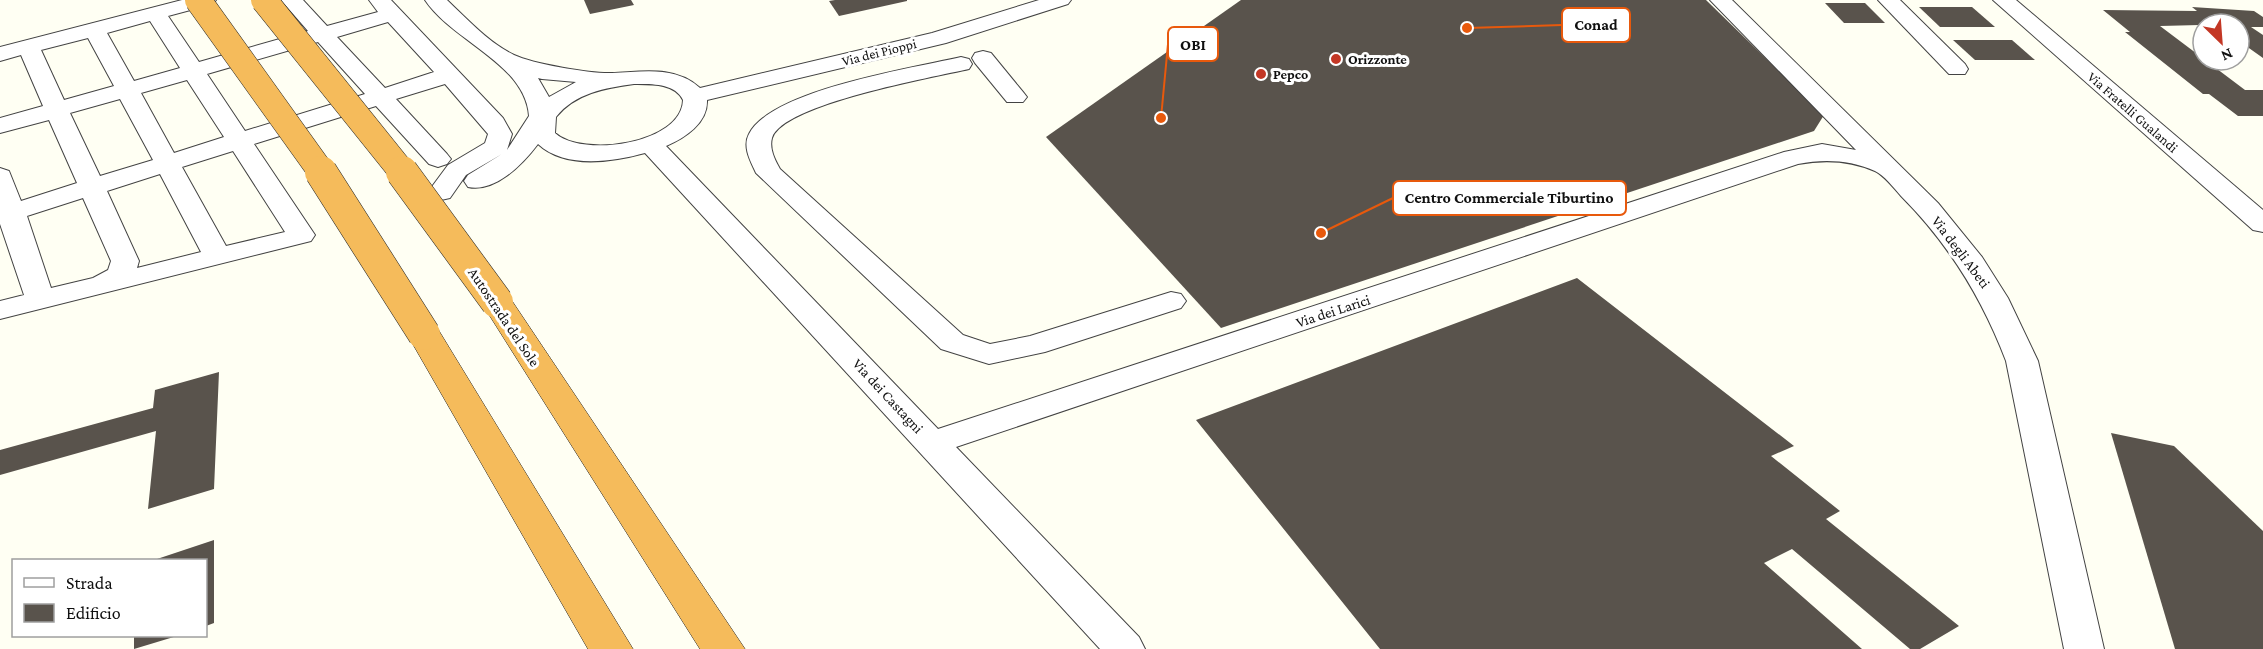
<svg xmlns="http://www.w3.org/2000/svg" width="2263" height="649" viewBox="0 0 2263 649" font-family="'Crimson Pro',serif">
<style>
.building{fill:#59534c}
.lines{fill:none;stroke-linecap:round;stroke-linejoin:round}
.minor-casing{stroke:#434343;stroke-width:2}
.highway-casing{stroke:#212121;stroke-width:1}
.minor{fill:#fff;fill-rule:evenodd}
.highway{fill:#f5bb5b;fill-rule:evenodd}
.highway-bridge-far1-casing{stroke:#212121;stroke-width:27;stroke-linecap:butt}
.highway-bridge-casing{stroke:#212121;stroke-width:33;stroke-linecap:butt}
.highway-bridge-far1{stroke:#f5bb5b;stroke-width:26}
.highway-bridge{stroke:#f5bb5b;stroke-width:32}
.poi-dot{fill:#c33725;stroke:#fff;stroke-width:2}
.labels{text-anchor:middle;stroke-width:6;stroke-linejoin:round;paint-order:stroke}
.far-street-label{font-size:14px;fill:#101010;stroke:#fff}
.far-poi-label{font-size:14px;font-weight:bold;fill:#101010;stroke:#fff;text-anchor:start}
.street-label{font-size:15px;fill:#101010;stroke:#fff}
.leader{fill:none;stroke:#e8590c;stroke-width:2}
.callout-dot{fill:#e8590c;stroke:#fff;stroke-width:2}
.callout{fill:#fff;stroke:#e8590c;stroke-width:2}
.callout-label{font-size:16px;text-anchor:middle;font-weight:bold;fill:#101010}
</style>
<rect width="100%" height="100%" fill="#fffff3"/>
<g class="building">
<polygon points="584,0 631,0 634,5 590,14"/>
<polygon points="835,0 907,0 907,1 839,16 829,1"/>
<polygon points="1241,0 1706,0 1824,115 1814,131 1221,328 1046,137"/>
<polygon points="1825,3 1865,3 1885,23 1844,23"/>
<polygon points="1919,7 1972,7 1995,27 1940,27"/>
<polygon points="2192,7 2254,11 2263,17 2263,27 2251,27 2263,35 2263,58 2239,41 2239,24 2160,26 2245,90 2263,90 2263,116 2238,116 2209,94 2203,94 2125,32 2130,32 2103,10 2197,11"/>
<polygon points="1953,40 2012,40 2035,60 1975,60"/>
<polygon points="1577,278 1794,446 1771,456 1840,511 1826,519 1959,626 1920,649 1910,649 1792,549 1764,563 1862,649 1380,649 1196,420"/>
<polygon points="219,372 214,489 148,509 156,431 0,475 0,450 153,408 155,390"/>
<polygon points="2111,433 2174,446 2263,531 2263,649 2175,649"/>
<polygon points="214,540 214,623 206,626 206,560 154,560"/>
<polygon points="134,636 177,636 134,649"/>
</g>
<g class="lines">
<defs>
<g id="minor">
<path d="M182,0H216L213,4L168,16L199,62L308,31L281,0H303L327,26L378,12L369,0H391L503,118L512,134L507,150L529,116C525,63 453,42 425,0H447C467,19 489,43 514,55C533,64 592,74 612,73C642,72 675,65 700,88L932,33L1039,0H1071L1068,4L946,43L707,100C708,123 685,138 666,146L938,429L1784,152L1822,144L1856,150L1710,0H1732L1938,203L1982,257L2008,298L2038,361L2104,649H2064L2006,361C1982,298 1949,244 1901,196C1894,188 1884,175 1875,171C1850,160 1824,159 1798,164L956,447L1139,637L1145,649H1100L645,153C612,162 565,169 538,144C523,164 495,193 468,187L464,181L468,175L502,154L466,175L450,198L441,200L432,198L428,192L448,165L485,143L488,134L445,84L396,99L447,154L451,159L447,164L438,167L429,164L376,106L254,144L315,235L311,241L0,319V301L24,295L0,224V168L9,171L21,201L77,183L49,120L0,133V118L43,106L21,55L0,61V47ZM150,21L180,68L134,81L107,33ZM388,22L434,72L385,88L337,37ZM88,38L114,86L64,100L41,50ZM318,42L365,94L245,131L207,74ZM538,78L542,79L576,82L549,97ZM187,80L224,137L174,153L141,93ZM634,84C651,84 675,83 683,100C682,144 582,158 555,133L556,117C575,93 605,88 634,84ZM120,99L153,160L100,176L70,113ZM233,151L285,232L226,246L182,167ZM160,174L201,252L137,268L139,261L107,191ZM83,198L111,261L108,270L93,278L51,288L27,216Z"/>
<polygon points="1878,0 1900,0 1965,64 1968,69 1965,74 1949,74"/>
<polygon points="1993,0 2016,0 2263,210 2263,232 2253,230"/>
<polygon points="983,51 991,53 1023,92 1027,97 1023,102 1007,102 975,63 972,58 975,53"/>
<path d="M961,57L969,59L972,64L969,69C934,77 782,104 772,138C769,149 775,160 780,169L963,335L990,344L1030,336L1171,292L1181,294L1186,301L1181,308L1045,352L989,364L941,349L756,173C751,162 742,147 749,134C771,90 913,68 961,57Z"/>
</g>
<g id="highway">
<polygon points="497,292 508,295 745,649 700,649 481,302 486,295"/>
<polygon points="424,323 436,326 633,649 588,649 407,334 412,326"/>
</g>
</defs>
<use href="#minor" class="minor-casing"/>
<use href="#highway" class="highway-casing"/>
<use href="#minor" class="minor"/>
<use href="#highway" class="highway"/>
<defs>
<g id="highway-bridge-far1">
<polyline points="198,0 322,173"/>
<polyline points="264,0 403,173"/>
</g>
<g id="highway-bridge">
<polyline points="321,172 424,334"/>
<polyline points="402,172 497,302"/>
</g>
</defs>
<use href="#highway-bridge-far1" class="highway-bridge-far1-casing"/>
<use href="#highway-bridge" class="highway-bridge-casing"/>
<use href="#highway-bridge-far1" class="highway-bridge-far1"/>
<use href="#highway-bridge" class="highway-bridge"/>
</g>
<g class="poi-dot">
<circle cx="1336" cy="59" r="6"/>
<circle cx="1261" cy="74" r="6"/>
</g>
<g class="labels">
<g class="far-street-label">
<text transform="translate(879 52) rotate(-14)" y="5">Via dei Pioppi</text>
<text transform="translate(2133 112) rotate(41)" y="5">Via Fratelli Gualandi</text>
</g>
<g class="far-poi-label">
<text x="1348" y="64">Orizzonte</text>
<text x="1273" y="79">Pepco</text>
</g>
<g class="street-label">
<text transform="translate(1961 252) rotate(53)" y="5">Via degli Abeti</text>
<text transform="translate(1333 311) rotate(-18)" y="5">Via dei Larici</text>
<text transform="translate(504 317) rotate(56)" y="5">Autostrada del Sole</text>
<text transform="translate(888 396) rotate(47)" y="5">Via dei Castagni</text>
</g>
</g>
<path class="leader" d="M1467 28L1562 25M1161 118L1168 44M1321 233L1393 198"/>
<g class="callout-dot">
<circle cx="1467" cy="28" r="6"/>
<circle cx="1161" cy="118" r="6"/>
<circle cx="1321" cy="233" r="6"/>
</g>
<g class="callout">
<rect x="1562" y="8" width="68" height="34" rx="6"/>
<rect x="1168" y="27" width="50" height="34" rx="6"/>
<rect x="1393" y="181" width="233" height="34" rx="6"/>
</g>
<g class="callout-label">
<text x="1596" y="30">Conad</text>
<text x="1193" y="50">OBI</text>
<text x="1509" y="203">Centro Commerciale Tiburtino</text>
</g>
<rect x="12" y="559" width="195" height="78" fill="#ffffff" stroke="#9f9f9f" stroke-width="1.5"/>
<rect x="24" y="578" width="30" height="9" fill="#ffffff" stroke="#9f9f9f" stroke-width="1.5"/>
<text x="66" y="589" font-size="18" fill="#101010">Strada</text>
<rect x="24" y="604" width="30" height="18" fill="#59534c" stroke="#9f9f9f" stroke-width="1.5"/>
<text x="66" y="619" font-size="18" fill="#101010">Edificio</text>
<g transform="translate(2221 42) rotate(155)"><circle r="28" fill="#ffffff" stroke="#9f9f9f" stroke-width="1.5"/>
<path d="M0-4.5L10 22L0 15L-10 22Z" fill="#c33725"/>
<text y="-9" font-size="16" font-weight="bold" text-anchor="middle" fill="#101010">N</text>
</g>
</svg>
